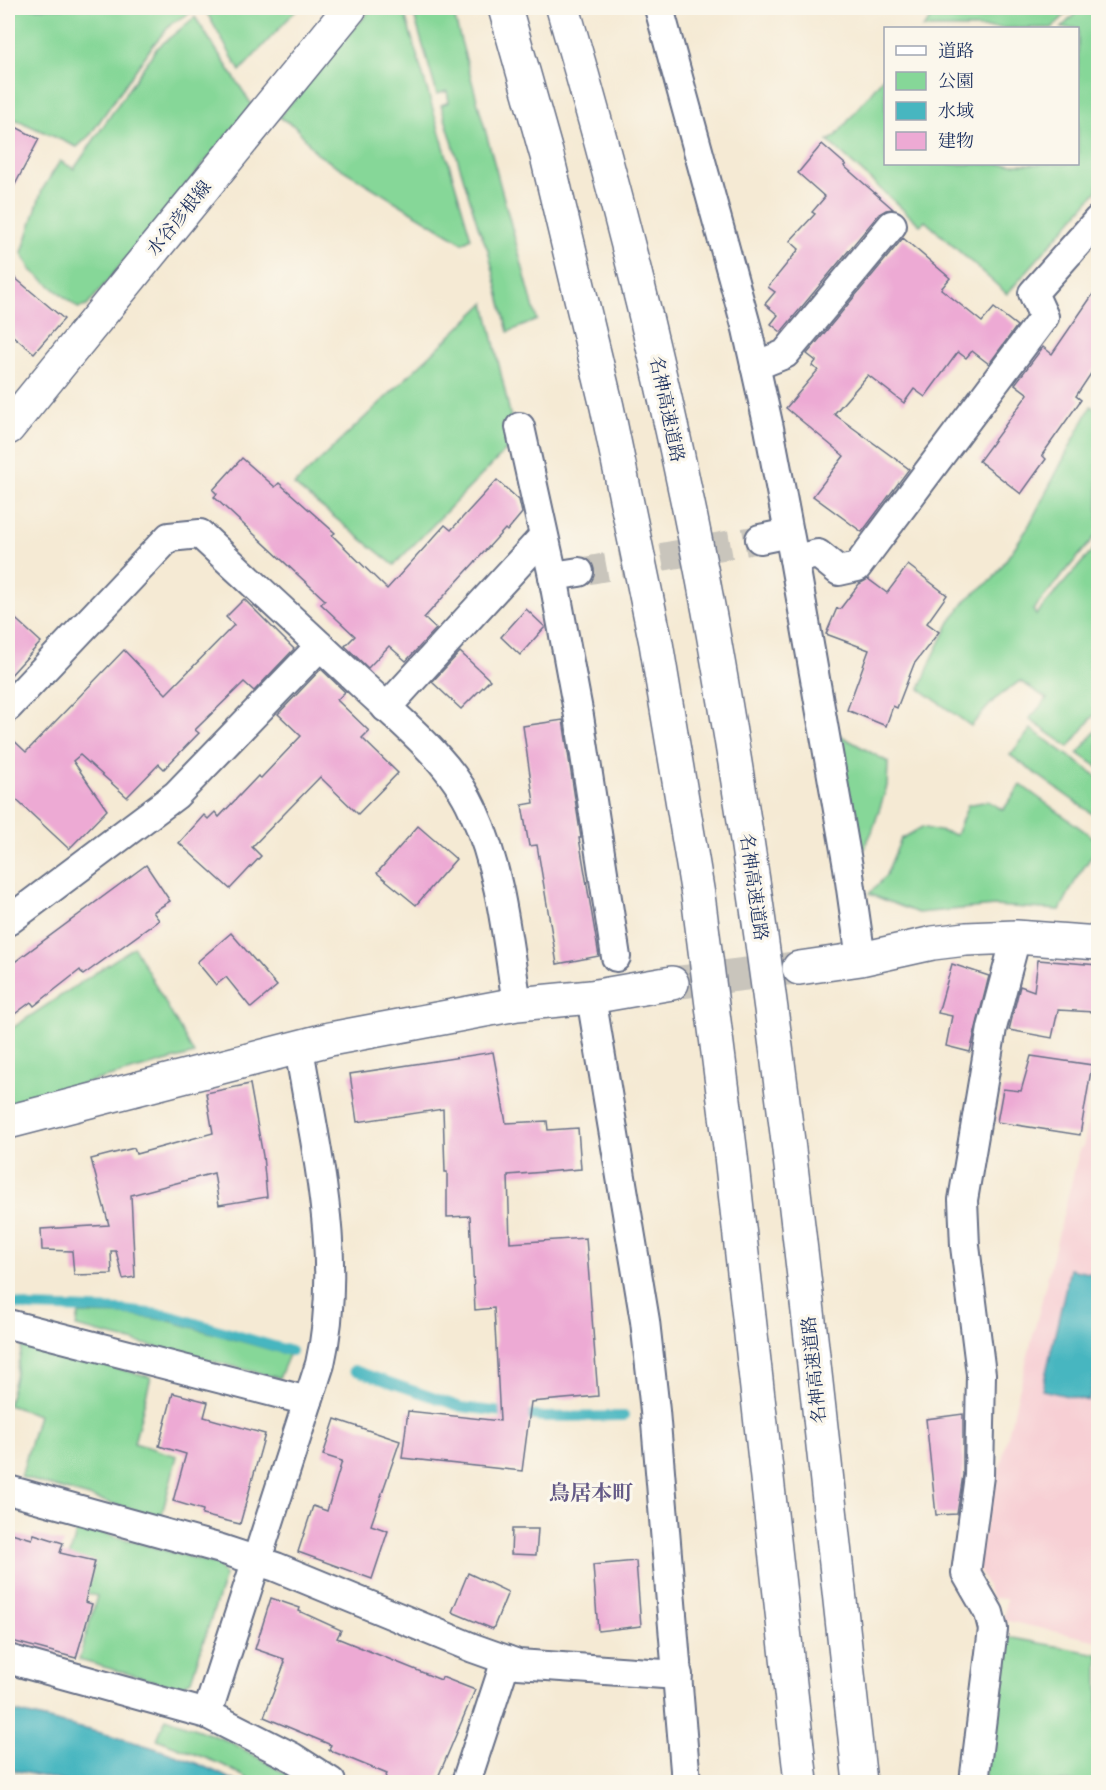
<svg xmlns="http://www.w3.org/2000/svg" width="1106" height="1790" viewBox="0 0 1106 1790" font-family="'Libre Caslon Text','Noto Serif JP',serif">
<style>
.built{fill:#f7cfd4}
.green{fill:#86d798;stroke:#50837b;stroke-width:1.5}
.water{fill:#47b6c0;stroke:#31728f;stroke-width:1.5}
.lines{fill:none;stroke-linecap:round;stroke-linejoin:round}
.stream{stroke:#47b6c0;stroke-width:10}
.building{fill:#edaad4}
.street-tunnel{stroke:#c9c5bc;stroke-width:28;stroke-dasharray:28 14;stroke-linecap:butt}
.secondary-tunnel{stroke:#c9c5bc;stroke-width:33;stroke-dasharray:33 16;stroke-linecap:butt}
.street-casing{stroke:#677087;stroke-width:32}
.secondary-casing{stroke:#677087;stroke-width:36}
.highway-casing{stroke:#677087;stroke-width:36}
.street{stroke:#fff;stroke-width:28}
.secondary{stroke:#fff;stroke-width:33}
.highway{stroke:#fff;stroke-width:33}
.labels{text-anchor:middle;stroke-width:6;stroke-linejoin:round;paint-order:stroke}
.street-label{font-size:18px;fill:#1b2f5e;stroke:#fbf7ec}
.quarter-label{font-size:21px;font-weight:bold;fill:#645a87;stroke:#fbf7ec}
</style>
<rect width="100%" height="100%" fill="#fbf7ec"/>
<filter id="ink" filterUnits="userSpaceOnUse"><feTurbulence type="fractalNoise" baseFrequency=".0167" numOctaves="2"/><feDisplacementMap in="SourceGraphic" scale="12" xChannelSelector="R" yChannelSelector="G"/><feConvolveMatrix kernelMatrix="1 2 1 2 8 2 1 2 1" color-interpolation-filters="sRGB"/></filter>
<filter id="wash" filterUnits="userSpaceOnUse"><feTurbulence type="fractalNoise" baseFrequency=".008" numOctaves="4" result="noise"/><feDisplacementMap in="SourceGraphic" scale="24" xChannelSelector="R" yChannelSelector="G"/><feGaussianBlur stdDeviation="1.35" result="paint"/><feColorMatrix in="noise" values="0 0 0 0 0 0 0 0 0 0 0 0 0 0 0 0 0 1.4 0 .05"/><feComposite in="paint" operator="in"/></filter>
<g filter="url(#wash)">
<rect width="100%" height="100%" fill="#f5ead4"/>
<polygon class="built" points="1098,1064 1098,1641 1004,1620 1006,1599 992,1598 976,1562 1080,1148 1083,1148"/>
<g class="green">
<polygon points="8,8 193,8 192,12 172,23 153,45 90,135 77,147 8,116"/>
<polygon points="204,8 298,8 240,71"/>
<polygon points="372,8 403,8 471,238 463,243 317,154 296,127 279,117"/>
<polygon points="412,8 452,8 537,320 508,332 488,250 479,229 441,105 449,102 447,91 437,94"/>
<polygon points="940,8 1072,8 1052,28 923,28"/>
<polygon points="1081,8 1098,8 1098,190 1007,294 925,221 920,225 828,141 836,136 885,75 886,164 1078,164 1078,28 1061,28"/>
<polygon points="195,17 252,105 87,306 78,308 31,270 22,253 42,190 60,161 74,169 156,49"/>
<polygon points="485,303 516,440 394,565 294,485"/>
<polygon points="1091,406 1098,411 1098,533 1033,610 1036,615 1098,544 1098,710 1069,747 1029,719 1047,699 1020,681 994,700 971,726 920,689 931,661 950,622 967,599 993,579 1027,529"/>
<polygon points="1098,728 1098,767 1078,753"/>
<polygon points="1031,729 1098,777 1098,818 1010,755"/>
<polygon points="836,733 888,762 887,786 872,832 861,855 856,856"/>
<polygon points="1021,785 1098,841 1098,847 1078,876 1060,910 994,906 918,913 869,894 885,877 901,839 922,827 956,835 968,805 988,801 1003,810"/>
<polygon points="134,947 194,1054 8,1104 8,1031"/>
<polygon points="79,1314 125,1315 166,1320 289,1355 279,1378 76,1327"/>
<polygon points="23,1344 151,1377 134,1443 177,1456 161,1518 21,1477 38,1415 8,1405"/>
<polygon points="78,1526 218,1565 225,1576 191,1680 179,1688 79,1660 97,1596 61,1587"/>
<polygon points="1002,1636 1098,1654 1098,1782 984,1782"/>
<polygon points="166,1718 231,1742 300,1782 254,1782 223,1765 157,1739"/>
</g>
<g class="water">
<polygon points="1070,1269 1098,1275 1098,1361 1089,1401 1042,1390"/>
<path d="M8,1710C85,1730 166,1744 236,1782H67L8,1769Z"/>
</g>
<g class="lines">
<g class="stream">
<polyline points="8,1302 30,1307 121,1310 168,1315 291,1351"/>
<polyline points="354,1370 461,1407 544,1417 624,1416"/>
</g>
</g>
<g id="blocks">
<g class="building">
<polygon points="8,123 39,139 8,198"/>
<polygon points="822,144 846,165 844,166 893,209 886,210 879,214 781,332 771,324 778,315 765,304 775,292 768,287 799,249 790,241 815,214 812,212 825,197 798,173"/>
<polygon points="903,238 950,278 941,289 982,322 994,308 1017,326 989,364 972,351 966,358 958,352 925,397 914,389 904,403 868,375 834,414 909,469 862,532 813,496 844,456 786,408 818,370 812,366 816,361 807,354"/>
<polygon points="8,272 64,319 34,353 8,332"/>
<polygon points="1098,287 1098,363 1076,396 1081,400 1042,455 1046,459 1021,494 979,461 1028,394 1015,384 1043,347 1052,354"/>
<polygon points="242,458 275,487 279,483 335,533 332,535 387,589 445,525 451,530 497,480 519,500 522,513 507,531 505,529 424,618 436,629 407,660 406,661 389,646 368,668 345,646 355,636 321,604 325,600 214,497 217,494 213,490"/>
<polygon points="908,565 947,595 927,623 939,632 914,664 897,708 893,706 886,726 847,710 869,650 826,634 837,608 840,609 859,584 868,579 887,593"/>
<polygon points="244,599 294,649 254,691 244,682 195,730 199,733 164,769 159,764 127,797 80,755 73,761 107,810 69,849 8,792 8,735 26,752 124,650 166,694 234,625 226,617"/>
<polygon points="526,609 545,627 520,655 501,637"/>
<polygon points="8,612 41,642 8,678"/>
<polygon points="460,652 490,680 461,709 432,682"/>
<polygon points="321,669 345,692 337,700 369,731 362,738 398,773 358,814 320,777 252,847 261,856 230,889 179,843 204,815 208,819 215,812 219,817 258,776 261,778 301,736 278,714"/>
<polygon points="563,720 581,838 579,838 599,956 557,964 537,845 529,846 522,805 534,803 523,726"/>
<polygon points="418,826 456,859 416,905 377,873"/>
<polygon points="146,865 170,901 153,912 159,920 83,975 80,970 34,1006 31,1002 8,1019 8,967"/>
<polygon points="231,933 277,986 251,1008 226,977 216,985 197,962"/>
<polygon points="1038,960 1098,965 1094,1012 1058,1010 1052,1038 1009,1030 1020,986 1034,991"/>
<polygon points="952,964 989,976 970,1052 946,1046 952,1016 938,1013"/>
<polygon points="493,1052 506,1123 547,1121 548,1130 578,1128 581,1169 508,1175 510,1243 586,1238 598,1396 531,1402 522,1471 402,1458 408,1411 500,1421 494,1308 475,1310 470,1216 447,1217 447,1172 445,1172 443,1109 357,1122 350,1074"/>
<polygon points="1031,1056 1092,1065 1080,1135 997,1122 1003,1089 1021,1091"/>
<polygon points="250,1084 263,1156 267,1197 219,1205 214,1173 131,1195 135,1277 123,1279 116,1251 111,1251 112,1274 74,1275 72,1251 42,1250 41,1229 109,1225 91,1159 134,1148 136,1154 213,1133 206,1093"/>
<polygon points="173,1393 208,1402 204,1417 265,1434 240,1524 202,1515 203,1510 173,1501 186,1454 159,1446"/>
<polygon points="963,1414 963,1475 957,1514 936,1515 926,1419"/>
<polygon points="335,1419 400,1441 371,1525 388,1531 372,1579 298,1552 313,1506 327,1511 342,1461 323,1455"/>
<polygon points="512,1529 538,1529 536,1555 511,1554"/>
<polygon points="8,1532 32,1539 34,1534 63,1543 60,1553 95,1561 85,1602 92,1604 76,1658 8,1640"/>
<polygon points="636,1561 641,1626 598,1631 593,1565"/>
<polygon points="468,1573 508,1592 493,1629 452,1612"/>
<polygon points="271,1598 300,1608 299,1611 341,1630 337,1638 441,1680 442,1677 475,1690 436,1782 383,1782 387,1774 329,1750 331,1745 264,1717 285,1662 283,1661 284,1659 255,1649"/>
</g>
</g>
</g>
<g filter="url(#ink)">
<use href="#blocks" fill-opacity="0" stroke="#677087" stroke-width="1.5"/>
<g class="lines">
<polyline class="street-tunnel" points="579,572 760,539"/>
<polyline class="secondary-tunnel" points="672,983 795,968"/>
<defs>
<g id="street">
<polyline points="659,8 747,329 769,428 794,559 848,867 861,959"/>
<polyline points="755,366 785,354 892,225"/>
<polyline points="520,427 553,576 579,716 616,957"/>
<polyline points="760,539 789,533"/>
<polyline points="794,559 818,554 839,571 857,567 1044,317 1033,293 1098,220"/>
<polyline points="553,576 579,572"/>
<path d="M8,707L169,537L200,534C253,584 306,633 359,682C398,719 451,760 473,810C501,870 507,939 517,1004"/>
<polyline points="386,708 543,537"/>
<polyline points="8,921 176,795 320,646"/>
<polyline points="591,997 645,1321 655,1411 686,1782"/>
<polyline points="8,1324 308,1401"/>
<polyline points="8,1490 221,1549 276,1567 473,1648 518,1664 678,1675"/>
<polyline points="8,1659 207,1714 292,1757 331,1782"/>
<path d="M207,1714L320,1364C344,1260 316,1152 299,1048"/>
<polyline points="466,1782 506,1660"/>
<polyline points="974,1782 993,1629 989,1613 966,1573 979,1476 981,1374 965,1246 963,1200 992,1028 1016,937"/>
</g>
<g id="secondary">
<polyline points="8,428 350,8"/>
<polyline points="799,968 861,959 933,943 966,939 1016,937 1098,943"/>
<polyline points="8,1122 330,1039 517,1004 591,997 672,983"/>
</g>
<g id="highway">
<polyline points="505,8 547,156 607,407 656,643 698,895 730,1147 801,1782"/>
<path d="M563,8C623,213 675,421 713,633C781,1013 817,1399 860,1782"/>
</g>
</defs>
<use href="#street" class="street-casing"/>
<use href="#secondary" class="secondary-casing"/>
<use href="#highway" class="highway-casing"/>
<use href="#street" class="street"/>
<use href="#secondary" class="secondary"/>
<use href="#highway" class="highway"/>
</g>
</g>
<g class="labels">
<g class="street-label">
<text transform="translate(179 218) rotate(-51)" y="6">水谷彦根線</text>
<text transform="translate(667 409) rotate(78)" y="6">名神高速道路</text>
<text transform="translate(754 887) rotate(82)" y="6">名神高速道路</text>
<text transform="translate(814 1370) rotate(-96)" y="6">名神高速道路</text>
</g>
<g class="quarter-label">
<text x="591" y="1500">鳥居本町</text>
</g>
</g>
<rect width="1106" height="1790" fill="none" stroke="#fbf7ec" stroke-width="30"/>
<rect x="884" y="27" width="195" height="138" fill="#fbf7ec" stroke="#a1a7b3" stroke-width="1.5"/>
<rect x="896" y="46" width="30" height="9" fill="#ffffff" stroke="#a1a7b3" stroke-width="1.5"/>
<text x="938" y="57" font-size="18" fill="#1b2f5e">道路</text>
<rect x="896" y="72" width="30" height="18" fill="#86d798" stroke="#a1a7b3" stroke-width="1.5"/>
<text x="938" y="87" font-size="18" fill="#1b2f5e">公園</text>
<rect x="896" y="102" width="30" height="18" fill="#47b6c0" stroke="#a1a7b3" stroke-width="1.5"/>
<text x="938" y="117" font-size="18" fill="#1b2f5e">水域</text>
<rect x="896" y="132" width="30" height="18" fill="#edaad4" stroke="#a1a7b3" stroke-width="1.5"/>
<text x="938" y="147" font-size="18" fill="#1b2f5e">建物</text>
</svg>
